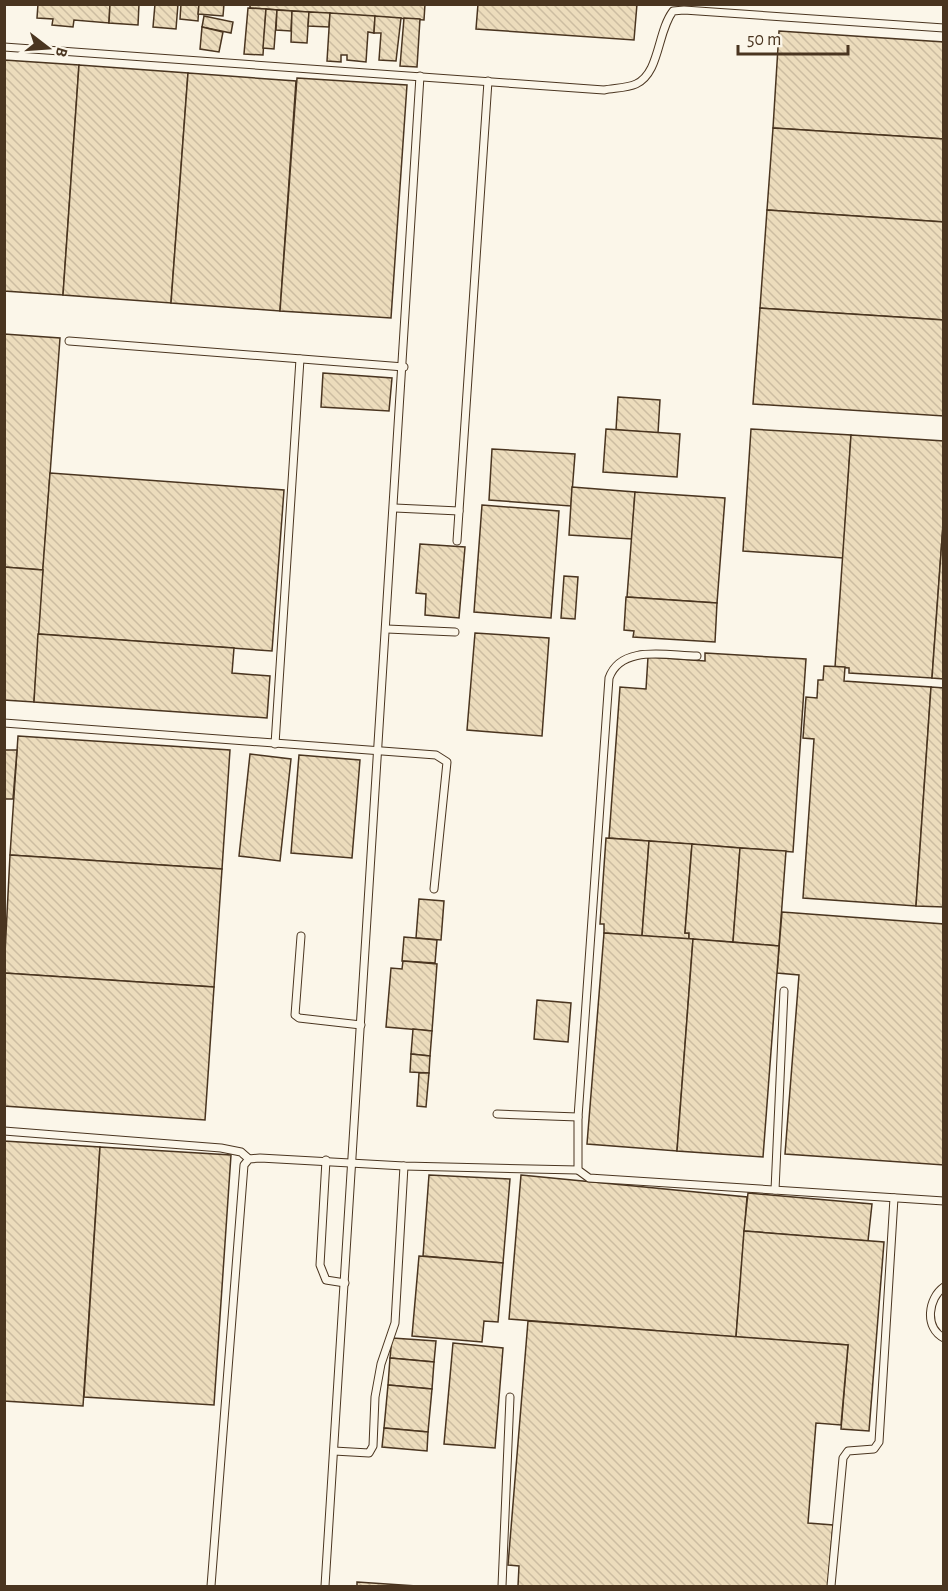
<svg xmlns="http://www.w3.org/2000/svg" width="948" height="1591" viewBox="0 0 948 1591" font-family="'Alegreya Sans',sans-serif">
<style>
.building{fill:url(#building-back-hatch);stroke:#4a3520;stroke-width:1.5}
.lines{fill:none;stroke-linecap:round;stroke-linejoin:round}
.service-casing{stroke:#4a3520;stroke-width:9}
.service{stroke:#fbf6e9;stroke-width:7}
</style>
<defs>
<pattern id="building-back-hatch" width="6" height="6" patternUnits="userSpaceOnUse" patternTransform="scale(1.5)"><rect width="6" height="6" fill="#ecdcbc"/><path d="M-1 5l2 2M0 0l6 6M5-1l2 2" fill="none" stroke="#ccbda1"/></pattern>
</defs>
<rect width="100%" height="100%" fill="#fbf6e9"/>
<g class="building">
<polygon points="38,4 110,4 109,23 74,20 73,27 52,25 53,19 37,18"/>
<polygon points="110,4 139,4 138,25 109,23"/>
<polygon points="155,4 178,4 176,29 153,27"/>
<polygon points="181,4 199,4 198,21 180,19"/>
<polygon points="199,4 224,4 223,16 198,14"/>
<polygon points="250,4 425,4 424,20 250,8"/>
<polygon points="478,4 637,4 634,40 476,29"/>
<polygon points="248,8 266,9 263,55 244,54"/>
<polygon points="266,9 277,10 274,49 263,48"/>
<polygon points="277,10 292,11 291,31 276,30"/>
<polygon points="292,11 309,12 307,43 291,42"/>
<polygon points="309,12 330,13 329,27 308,26"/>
<polygon points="330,13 375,16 374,33 368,32 366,62 347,60 347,55 341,55 341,62 327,61"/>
<polygon points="204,16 233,22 231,33 202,27"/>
<polygon points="375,16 401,18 396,61 379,60 381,33 374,33"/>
<polygon points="404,18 420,19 417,67 400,66"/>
<polygon points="202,27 223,32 219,52 200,49"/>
<polygon points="779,31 944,42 944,139 773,128"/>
<polygon points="4,60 79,65 63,295 4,291"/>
<polygon points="79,65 188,73 171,303 63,295"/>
<polygon points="188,73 296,81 280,311 171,303"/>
<polygon points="297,78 407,85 391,318 280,311"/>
<polygon points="773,128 944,139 944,222 767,210"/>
<polygon points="767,210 944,222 944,320 760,308"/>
<polygon points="760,308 944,320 944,416 753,404"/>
<polygon points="4,334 60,338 43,570 4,567"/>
<polygon points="323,373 392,378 389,411 321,407"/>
<polygon points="618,397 660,400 658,433 616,430"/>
<polygon points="606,429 680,434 677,477 603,472"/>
<polygon points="751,429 851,435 843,558 743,551"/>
<polygon points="851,435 944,441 944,511 932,678 849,673 849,668 835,667"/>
<polygon points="492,449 575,454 571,506 489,500"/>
<polygon points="50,473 284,490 272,651 38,634"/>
<polygon points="572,487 635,492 632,539 569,535"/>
<polygon points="635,492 725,498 717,603 627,597"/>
<polygon points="482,505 559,511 551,618 474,612"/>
<polygon points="944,511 944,679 932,678"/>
<polygon points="420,544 465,547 459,618 425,615 426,594 416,593"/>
<polygon points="4,567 43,570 34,702 4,700"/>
<polygon points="564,576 578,577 575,619 561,618"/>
<polygon points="626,597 717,603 715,642 633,637 634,631 624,630"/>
<polygon points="475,633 549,638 542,736 467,730"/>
<polygon points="38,634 234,648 232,673 270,676 267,718 34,702"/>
<polygon points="705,653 806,659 793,852 609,838 620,687 646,689 648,657 705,661"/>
<polygon points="824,666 845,667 844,681 931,687 916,906 803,898 814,739 803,738 806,697 817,698 818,680 823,680"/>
<polygon points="931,687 944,688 944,907 916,906"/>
<polygon points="18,736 230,750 222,869 10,855"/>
<polygon points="4,750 17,750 13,799 4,799"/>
<polygon points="250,754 291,759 280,861 239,856"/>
<polygon points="299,755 360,760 352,858 291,853"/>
<polygon points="606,838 649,841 642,936 604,933 604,924 600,924"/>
<polygon points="649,841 692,844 685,933 689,933 689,939 642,936"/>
<polygon points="692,844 740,848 733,942 689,939 689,933 685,933"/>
<polygon points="740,848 786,851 779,946 733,942"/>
<polygon points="10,855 222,869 214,987 4,973"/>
<polygon points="419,899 444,901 441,940 416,938"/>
<polygon points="782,912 944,924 944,1165 785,1154 799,975 777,973"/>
<polygon points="604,933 693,939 677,1151 587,1144"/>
<polygon points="404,937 437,940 435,963 402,961"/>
<polygon points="693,939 779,946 763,1157 677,1151"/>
<polygon points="403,961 437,964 432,1031 386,1027 391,968 402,969"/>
<polygon points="4,973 214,987 205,1120 4,1106"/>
<polygon points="537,1000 571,1003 568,1042 534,1039"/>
<polygon points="413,1029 432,1031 430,1056 411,1054"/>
<polygon points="411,1054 430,1056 429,1073 410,1072"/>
<polygon points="419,1073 429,1073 426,1107 417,1106"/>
<polygon points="4,1141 100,1147 83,1406 4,1401"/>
<polygon points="100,1147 231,1155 214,1405 84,1397"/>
<polygon points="429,1175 510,1179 503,1263 423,1256"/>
<polygon points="521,1175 747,1197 736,1337 509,1319"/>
<polygon points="748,1193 872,1204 868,1241 744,1231"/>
<polygon points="744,1231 884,1242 869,1431 841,1429 848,1345 736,1337"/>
<polygon points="419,1256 503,1263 498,1322 484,1321 482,1342 412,1336"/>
<polygon points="528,1321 848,1345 841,1425 816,1423 808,1523 833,1525 828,1586 518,1586 519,1566 508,1565"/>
<polygon points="392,1338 436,1341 434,1362 390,1358"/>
<polygon points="453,1343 503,1348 495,1448 444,1444"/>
<polygon points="390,1358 434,1362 432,1389 388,1385"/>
<polygon points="388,1385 432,1389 428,1432 384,1428"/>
<polygon points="384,1428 428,1432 427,1451 382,1447"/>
<polygon points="357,1582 417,1586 357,1586"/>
</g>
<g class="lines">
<defs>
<g id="service">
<path d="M4,47L604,90C614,88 627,88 636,84C660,73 657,32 673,11L684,10L944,28"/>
<polyline points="69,341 404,367"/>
<polyline points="395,508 459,511"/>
<polyline points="457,541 488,81"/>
<polyline points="387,629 455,632"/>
<path d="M697,656C668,656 621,644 609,678L578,1117V1170L589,1178L944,1201"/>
<polyline points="4,723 436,755 447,762 434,889"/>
<polyline points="275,744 300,359"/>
<polyline points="301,936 295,1015 299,1018 361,1025"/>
<polyline points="497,1114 578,1117"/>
<polyline points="4,1131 221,1148 241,1152 249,1159"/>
<polyline points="326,1160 320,1265 326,1280 345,1283"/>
<polyline points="775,1190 784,991"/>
<path d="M944,1287C928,1298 924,1328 944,1338"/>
<polyline points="334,1451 369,1453 373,1446 375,1397 381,1364 395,1323 404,1166"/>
<polyline points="211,1586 244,1165 249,1159 260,1158 404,1166 578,1170"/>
<polyline points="325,1586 420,76"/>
<polyline points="502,1586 510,1397"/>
<polyline points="831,1586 843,1458 848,1451 874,1449 879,1442 894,1198"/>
</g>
</defs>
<use href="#service" class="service-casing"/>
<use href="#service" class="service"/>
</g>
<rect width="948" height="1591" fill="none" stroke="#4a3520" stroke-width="12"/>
<g transform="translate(48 48) rotate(107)" stroke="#fbf6e9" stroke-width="4.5" paint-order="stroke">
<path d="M0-4.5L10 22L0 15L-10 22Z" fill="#4a3520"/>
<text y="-9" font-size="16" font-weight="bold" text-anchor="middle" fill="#4a3520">B</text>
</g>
<path d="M738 45v9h110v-9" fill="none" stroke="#4a3520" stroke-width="3"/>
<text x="747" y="45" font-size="18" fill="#4a3520" stroke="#fbf6e9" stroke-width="4.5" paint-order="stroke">50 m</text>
</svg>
